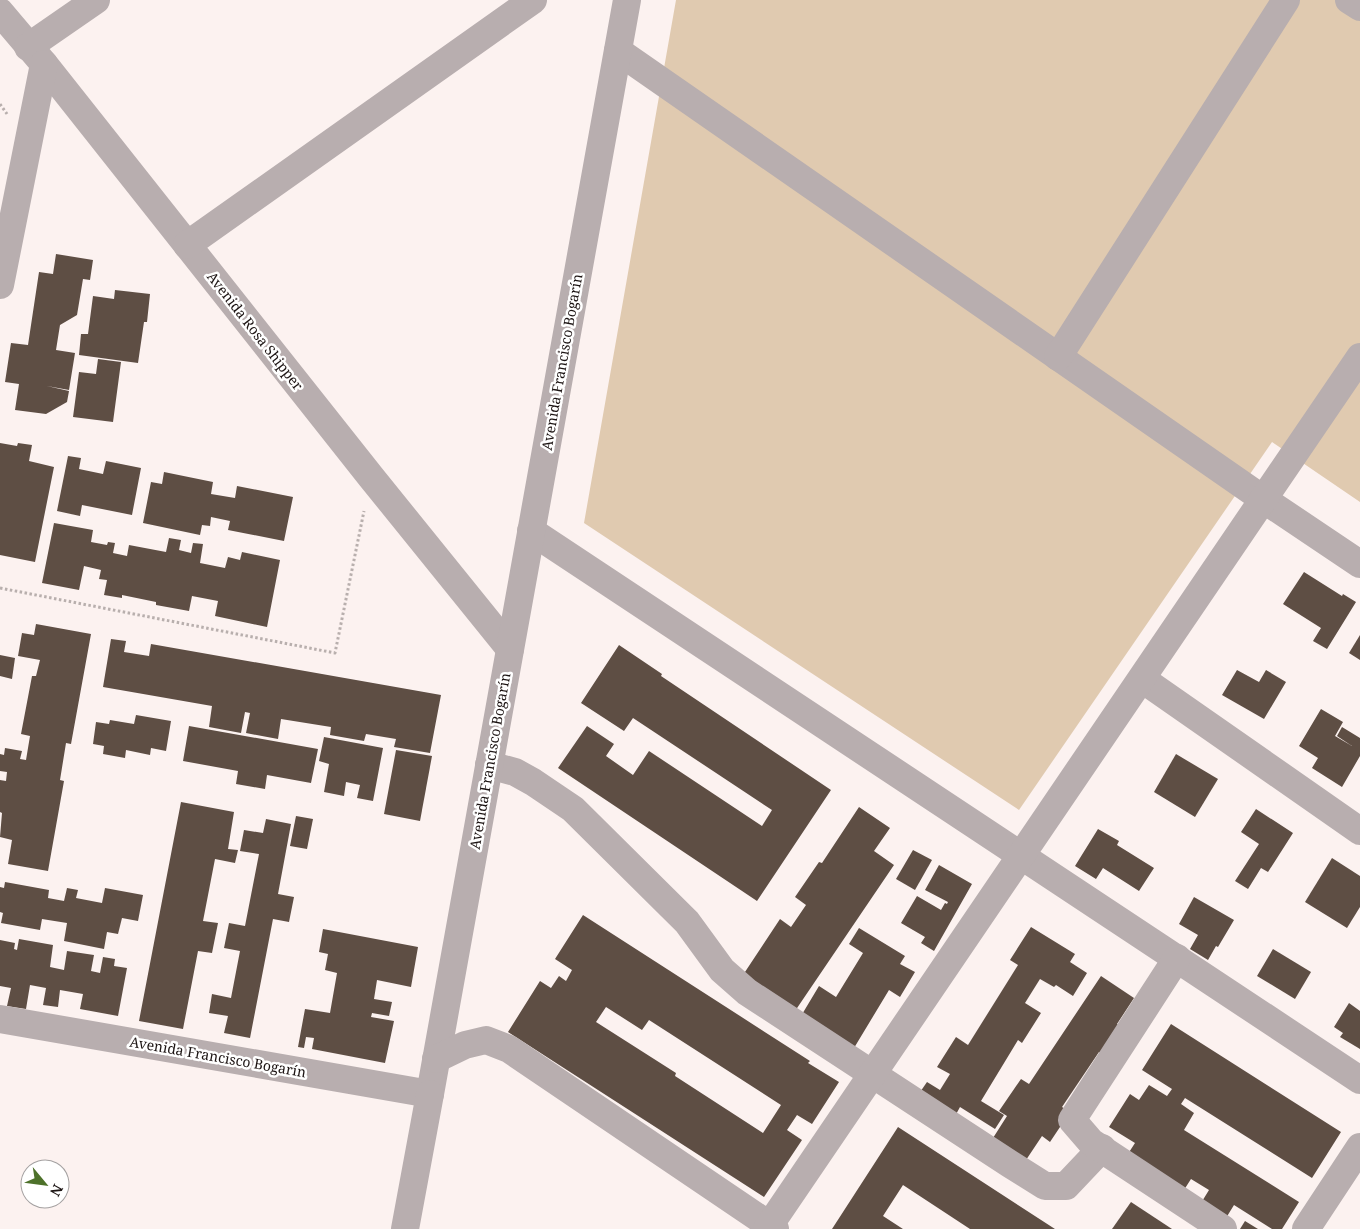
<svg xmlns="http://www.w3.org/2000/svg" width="1360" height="1229" viewBox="0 0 1360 1229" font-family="'Noto Serif',serif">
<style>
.green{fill:#e0cab0}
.building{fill:#5e4e44;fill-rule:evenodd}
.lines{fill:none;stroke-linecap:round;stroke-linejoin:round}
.path{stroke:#b8afad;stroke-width:3;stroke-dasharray:2.5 2.5;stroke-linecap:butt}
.minor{stroke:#b8aeaf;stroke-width:28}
.labels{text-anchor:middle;stroke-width:5;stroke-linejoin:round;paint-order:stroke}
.street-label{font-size:14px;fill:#1c1413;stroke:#fff}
</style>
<rect width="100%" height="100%" fill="#fcf2f0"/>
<polygon class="green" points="676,0 1360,0 1360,502 1272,442 1019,810 584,523"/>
<g class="building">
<polygon points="56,254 93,260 90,280 83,279 77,315 60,325 56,350 75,353 69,390 47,386 69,391 67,402 46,414 15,410 19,384 5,382 11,343 28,345 39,272 53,274"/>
<polygon points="115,290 150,294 147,322 144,322 138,363 79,355 81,334 88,334 93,296 114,299"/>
<polygon points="98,359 121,362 113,422 73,417 79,372 96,374"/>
<polygon points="0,443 17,446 18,443 32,445 29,461 54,467 35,562 0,555"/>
<polygon points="68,456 81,458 79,469 103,474 106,461 141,468 132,515 82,505 80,516 57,511"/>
<polygon points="164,472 213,482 211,494 235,498 237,486 293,497 284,541 228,530 230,521 211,517 210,526 202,525 200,535 143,523 151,482 162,484"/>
<polygon points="54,523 93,530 91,542 107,545 108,542 115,543 113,553 127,556 129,545 166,552 169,538 181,540 179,550 191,553 193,543 203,544 200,563 225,568 228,557 240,560 242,552 280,560 267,627 215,616 218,601 192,596 189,611 156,605 156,602 122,595 122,598 104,595 107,580 99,579 101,570 84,566 79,590 42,583"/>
<polygon points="1304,572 1342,596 1343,594 1356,602 1327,649 1313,641 1321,628 1283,604"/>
<polygon points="36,624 91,634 71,744 66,743 60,780 64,781 48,871 8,864 12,840 0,837 2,813 0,812 0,780 6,781 7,772 0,771 0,754 4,755 5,748 22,751 20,759 26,760 30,736 21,734 32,676 36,676 40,660 18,656 22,633 34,635"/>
<polygon points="1360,635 1360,660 1349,653"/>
<polygon points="111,639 126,641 124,652 149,656 151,644 441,695 430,753 394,747 396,739 366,734 364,741 330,735 331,727 281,719 278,739 246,733 250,713 245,712 241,733 209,727 212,706 103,687"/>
<polygon points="619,645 662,674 661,676 831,790 757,901 558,768 587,726 614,744 606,756 633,775 649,751 762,826 772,810 633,718 624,731 581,703"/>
<polygon points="0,655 15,658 12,679 0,676"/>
<polygon points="1237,670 1259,682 1266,670 1286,682 1264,719 1222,695"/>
<polygon points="1321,709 1343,722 1335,736 1352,746 1337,736 1342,727 1360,738 1360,756 1342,787 1312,768 1318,758 1299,746"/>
<polygon points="136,715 171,721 166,751 151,748 150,755 126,750 125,758 103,754 104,746 93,744 96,722 109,724 110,720 134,724"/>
<polygon points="189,726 318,749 311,783 267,775 265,789 236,784 238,771 183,761"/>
<polygon points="324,737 383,748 373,801 357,798 360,785 346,782 344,796 324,792 329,764 319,761"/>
<polygon points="396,750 432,756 420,821 384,814"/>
<polygon points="1176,754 1218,779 1195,817 1154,792"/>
<polygon points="181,802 234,812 228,849 238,850 235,863 215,859 203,921 218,923 212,953 198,951 183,1029 139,1021"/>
<polygon points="859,807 890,828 874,851 894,865 793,1014 741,978 780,919 791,927 806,905 795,897 819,862 822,863"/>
<polygon points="1256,809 1293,833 1268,872 1261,868 1248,889 1235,881 1259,844 1241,832"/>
<polygon points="296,816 313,819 307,849 290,846"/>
<polygon points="266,819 291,824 278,894 294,897 289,922 273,919 250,1038 224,1033 228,1016 209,1013 212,994 231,998 240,951 224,948 229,923 245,926 259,854 240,851 244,830 263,833"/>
<polygon points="1098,829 1119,841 1117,845 1154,868 1139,891 1103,868 1096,879 1075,866"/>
<polygon points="913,850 932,860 915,890 896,879"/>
<polygon points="1332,858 1360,876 1360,907 1347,928 1305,902"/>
<polygon points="939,865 972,884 934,951 921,943 925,937 901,923 917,896 941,910 945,903 947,904 948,902 925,890"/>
<polygon points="5,882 49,890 48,898 64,901 67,888 78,890 76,898 102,903 105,888 143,895 138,921 122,918 118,934 107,932 104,949 64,941 67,923 42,919 40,930 1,923 3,913 0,912 0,887 4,888"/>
<polygon points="1194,897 1234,920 1218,947 1216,946 1208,960 1190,949 1198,935 1179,924"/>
<path d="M583,915L810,1061L808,1063L839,1082L812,1124L797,1115L787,1130L802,1140L764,1197L508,1032L540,981L551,988L559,976L566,981L572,970L555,959ZM606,1007L642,1030L649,1020L781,1105L763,1133L675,1076L676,1073L596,1022Z"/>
<polygon points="1031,927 1075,954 1070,962 1087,973 1073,996 1056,985 1054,987 1040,979 1025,1003 1041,1013 1022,1043 1018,1040 981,1101 1004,1115 995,1129 960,1107 954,1118 916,1098 927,1082 940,1090 950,1074 937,1067 956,1037 968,1045 1018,965 1010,960"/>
<polygon points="859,928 905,956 900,964 915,972 900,997 889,990 854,1048 801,1016 819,986 836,997 863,953 849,944"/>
<polygon points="323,929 418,947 411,987 377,980 374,999 392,1002 389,1016 372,1013 371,1017 394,1021 385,1063 312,1049 314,1038 306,1037 304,1048 298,1047 305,1009 330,1013 337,973 325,970 328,954 319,952"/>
<polygon points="19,939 53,945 50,967 64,970 67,951 94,955 91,971 100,973 103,957 115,959 114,966 127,968 118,1016 80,1009 83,994 60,990 58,1007 43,1005 46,988 30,985 26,1009 7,1006 11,988 0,986 0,940 15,943 14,949 17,950"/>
<polygon points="1273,949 1311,972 1295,999 1257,976"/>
<polygon points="1101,976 1134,998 1117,1024 1126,1031 1108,1058 1099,1052 1062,1107 1070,1112 1050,1142 1042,1136 1026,1160 993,1138 1007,1116 999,1111 1021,1079 1029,1084"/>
<polygon points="1349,1003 1360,1011 1360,1049 1340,1037 1343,1033 1334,1027"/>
<polygon points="1171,1024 1341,1132 1312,1178 1185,1098 1181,1104 1194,1113 1184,1130 1299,1202 1282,1229 1272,1229 1234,1205 1226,1218 1201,1203 1209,1190 1191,1179 1182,1193 1124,1160 1135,1143 1109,1127 1130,1094 1139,1100 1149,1085 1167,1096 1172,1089 1142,1070"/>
<polygon points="898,1127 1038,1218 1055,1229 970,1229 903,1185 883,1216 903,1229 832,1229"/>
<polygon points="1131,1202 1172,1229 1112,1229"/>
<polygon points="1245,1221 1258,1229 1240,1229"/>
</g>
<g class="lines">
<g class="path">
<polyline points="0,104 7,114"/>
<polyline points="0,588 335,653 364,511"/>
</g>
<g class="minor">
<polyline points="1349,0 1360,7"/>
<polyline points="0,12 44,64 371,477 510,649"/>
<polyline points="28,47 96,0"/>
<polyline points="618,51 1263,499 1360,564"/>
<polyline points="187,245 533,0"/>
<polyline points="0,285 44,64"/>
<polyline points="1058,357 1286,0"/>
<polyline points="531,531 1360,1080"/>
<polyline points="1142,679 1360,831"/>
<polyline points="489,765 515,772 533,782 573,809 687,922 722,970 747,992 1010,1164 1045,1186 1066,1186 1102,1148"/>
<polyline points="1177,958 1072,1120 1091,1142 1223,1229"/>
<polyline points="0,1019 430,1094 627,0"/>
<polyline points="436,1059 465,1045 486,1040 509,1049 775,1229"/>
<polyline points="405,1229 430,1094"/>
<polyline points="767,1229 1360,357"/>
<polyline points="1306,1229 1360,1147"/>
</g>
</g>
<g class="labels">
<g class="street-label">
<text transform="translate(255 331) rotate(52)" y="5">Avenida Rosa Shipper</text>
<text transform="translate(562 362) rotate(-80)" y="5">Avenida Francisco Bogarín</text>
<text transform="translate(490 761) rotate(-80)" y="5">Avenida Francisco Bogarín</text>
<text transform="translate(218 1057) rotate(10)" y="5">Avenida Francisco Bogarín</text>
</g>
</g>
<g transform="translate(45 1184) rotate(119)"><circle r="24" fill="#ffffff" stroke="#a4a1a1"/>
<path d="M0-4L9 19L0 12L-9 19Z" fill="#4d712a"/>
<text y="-8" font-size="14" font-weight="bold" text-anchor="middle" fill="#1c1413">N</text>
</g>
</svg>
